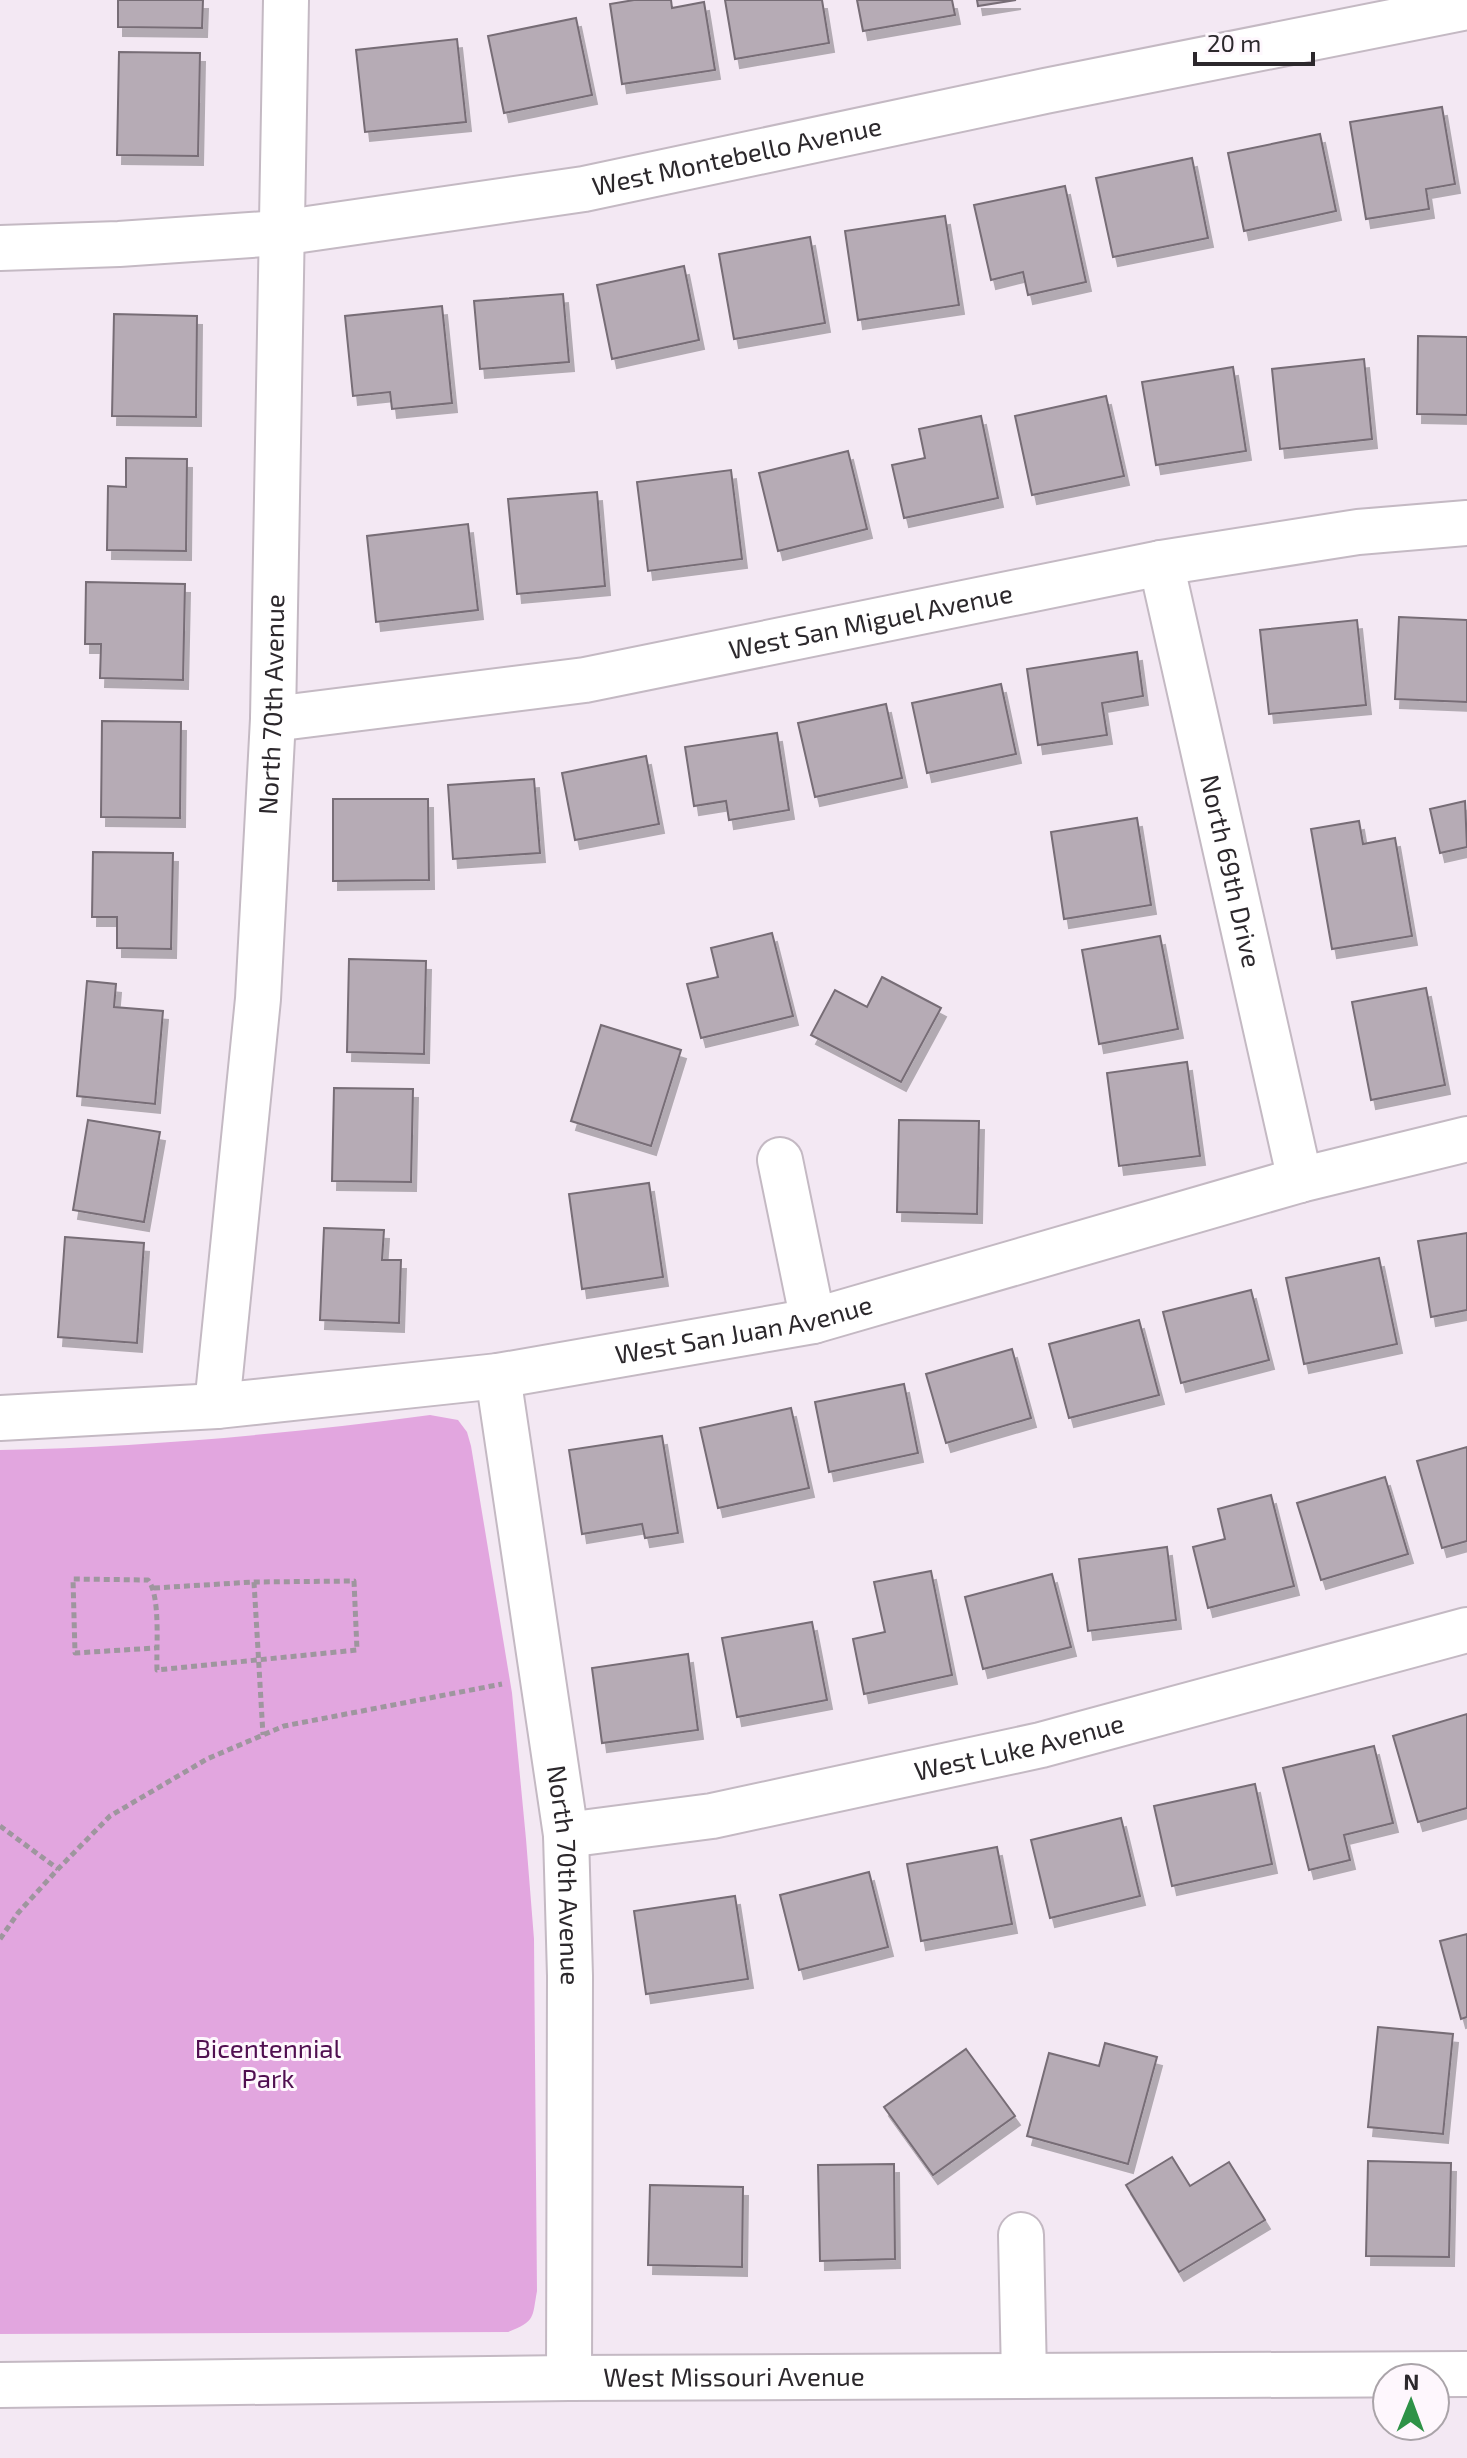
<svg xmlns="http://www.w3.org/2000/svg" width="1467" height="2458" viewBox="0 0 1467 2458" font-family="'Exo 2',sans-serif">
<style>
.green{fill:#e2a6df}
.building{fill:#b6abb5;stroke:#776d76;stroke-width:2;filter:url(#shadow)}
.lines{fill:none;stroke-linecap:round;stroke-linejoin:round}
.street-casing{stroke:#c4b9c3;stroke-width:48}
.secondary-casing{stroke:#c4b9c3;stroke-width:48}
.path{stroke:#9e969e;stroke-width:5;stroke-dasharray:6 4;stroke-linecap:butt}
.street{stroke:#fff;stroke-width:44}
.secondary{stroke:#fff;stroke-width:44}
.labels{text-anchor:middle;stroke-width:6;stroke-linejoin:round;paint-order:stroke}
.street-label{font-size:26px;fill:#2c282c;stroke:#fef7fd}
.park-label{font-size:26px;fill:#500f50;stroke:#fef7fd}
</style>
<defs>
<filter id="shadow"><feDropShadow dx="5" dy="9" stdDeviation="0" flood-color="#0004"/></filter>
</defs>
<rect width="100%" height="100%" fill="#f3e8f3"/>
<path class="green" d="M430,1415L458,1420L467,1432L471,1446L512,1693L526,1839L534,1939L537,2291C532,2318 536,2321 508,2332L0,2334V1450C144,1447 287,1434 430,1415Z"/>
<g class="building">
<polygon points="118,0 203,0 202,28 118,27"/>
<polygon points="634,0 671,0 672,8 704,2 715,70 622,84 610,4"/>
<polygon points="725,0 822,0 829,43 735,59"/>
<polygon points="857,0 952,0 955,15 863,31"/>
<polygon points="977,0 1016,0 978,6"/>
<polygon points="576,18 592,95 504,113 488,36"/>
<polygon points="457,39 466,122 365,132 356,50"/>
<polygon points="119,52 200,53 198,156 117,155"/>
<polygon points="1442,107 1455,184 1426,189 1429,209 1366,219 1350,122"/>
<polygon points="1320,134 1336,211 1244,231 1228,153"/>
<polygon points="1192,158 1208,238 1113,257 1096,178"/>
<polygon points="1065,186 1086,282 1028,295 1023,272 991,280 974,205"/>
<polygon points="945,216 959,305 858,320 845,231"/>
<polygon points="810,237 825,323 734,339 719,254"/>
<polygon points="684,266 699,340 612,359 597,285"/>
<polygon points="563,294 569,362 480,369 474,301"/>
<polygon points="442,306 452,403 392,409 390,392 353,396 345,316"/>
<polygon points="114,314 197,316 196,417 112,416"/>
<polygon points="1418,336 1467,337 1467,415 1417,414"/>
<polygon points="1364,359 1372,439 1280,449 1272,369"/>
<polygon points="1233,367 1246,451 1156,465 1142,382"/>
<polygon points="1106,396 1124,476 1032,495 1015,416"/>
<polygon points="981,416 998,498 904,518 892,465 925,458 919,429"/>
<polygon points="848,451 867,529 778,551 759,473"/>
<polygon points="126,458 187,459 186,551 107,550 108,486 126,487"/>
<polygon points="731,470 742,559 648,571 637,482"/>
<polygon points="597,492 605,586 517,594 508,499"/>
<polygon points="468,524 478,610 376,622 367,536"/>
<polygon points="86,582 185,584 183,680 100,678 101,644 85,644"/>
<polygon points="1399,617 1467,620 1467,702 1395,699"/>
<polygon points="1357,620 1366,705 1269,714 1260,630"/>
<polygon points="1137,652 1143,696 1102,703 1107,735 1038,745 1027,669"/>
<polygon points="1001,684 1016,754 927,773 912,703"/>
<polygon points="886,704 902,778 815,797 798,723"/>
<polygon points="102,721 181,722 180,818 101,817"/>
<polygon points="777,733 789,810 729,820 726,801 694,806 685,747"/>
<polygon points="646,756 659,824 575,840 562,773"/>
<polygon points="534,779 540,853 453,859 448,785"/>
<polygon points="333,799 428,799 429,880 333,881"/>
<polygon points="1465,801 1467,847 1440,853 1430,809"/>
<polygon points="1137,818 1151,905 1064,919 1051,832"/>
<polygon points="1359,821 1363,844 1395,838 1412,936 1332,949 1311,829"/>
<polygon points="93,852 173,853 171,949 117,948 117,917 92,917"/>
<polygon points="772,933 793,1016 701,1038 687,984 718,977 711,948"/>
<polygon points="1160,936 1178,1029 1099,1044 1082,950"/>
<polygon points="349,959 426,961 424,1054 347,1052"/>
<polygon points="882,977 941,1008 901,1082 811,1035 835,990 867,1007"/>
<polygon points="87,981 116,984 114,1007 163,1011 155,1104 77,1096"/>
<polygon points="1426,988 1445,1085 1371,1100 1352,1002"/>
<polygon points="601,1025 681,1050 651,1146 571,1121"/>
<polygon points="1187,1062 1200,1156 1119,1166 1107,1073"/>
<polygon points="334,1088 413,1089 411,1182 332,1181"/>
<polygon points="88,1120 160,1132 144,1222 73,1210"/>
<polygon points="899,1120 979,1121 977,1214 897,1212"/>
<polygon points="649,1183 663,1277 582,1289 569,1194"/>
<polygon points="324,1228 384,1230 382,1260 401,1260 399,1323 320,1320"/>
<polygon points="1467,1233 1467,1310 1431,1317 1418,1241"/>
<polygon points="65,1237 144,1243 137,1343 58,1337"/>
<polygon points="1379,1258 1397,1344 1304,1364 1286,1278"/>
<polygon points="1251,1290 1269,1360 1181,1383 1163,1312"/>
<polygon points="1139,1320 1159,1395 1069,1418 1049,1344"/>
<polygon points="1012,1349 1031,1418 946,1443 926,1374"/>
<polygon points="904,1384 918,1453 829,1472 815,1402"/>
<polygon points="791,1408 809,1488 718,1508 700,1428"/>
<polygon points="662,1436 678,1533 645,1538 642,1524 582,1534 569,1450"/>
<polygon points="1467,1447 1467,1541 1442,1548 1417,1461"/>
<polygon points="1385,1477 1408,1554 1321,1580 1297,1503"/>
<polygon points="1271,1495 1294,1586 1208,1608 1193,1547 1225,1539 1218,1509"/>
<polygon points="1167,1547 1176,1620 1088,1631 1079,1559"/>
<polygon points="931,1571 952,1675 864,1694 853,1639 885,1632 874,1582"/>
<polygon points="1052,1574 1071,1647 983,1669 965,1597"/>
<polygon points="812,1622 827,1700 737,1717 722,1638"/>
<polygon points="688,1654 698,1730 602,1743 592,1668"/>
<polygon points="1467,1714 1467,1808 1418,1822 1393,1736"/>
<polygon points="1374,1746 1393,1823 1344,1835 1350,1860 1309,1870 1283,1768"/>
<polygon points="1255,1784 1272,1864 1172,1886 1154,1806"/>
<polygon points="1121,1818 1140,1896 1050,1918 1031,1840"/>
<polygon points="997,1847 1012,1924 921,1941 907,1864"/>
<polygon points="869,1872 888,1947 799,1970 780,1895"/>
<polygon points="735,1896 748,1979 646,1994 634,1911"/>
<polygon points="1467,1934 1467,2017 1461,2019 1440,1941"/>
<polygon points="1378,2027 1453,2034 1443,2134 1368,2127"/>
<polygon points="1105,2043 1157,2057 1128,2164 1027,2136 1049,2053 1099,2066"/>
<polygon points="966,2049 1015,2116 933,2175 884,2107"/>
<polygon points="1172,2157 1190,2186 1229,2162 1265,2220 1179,2272 1126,2185"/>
<polygon points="1368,2161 1451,2163 1449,2257 1366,2256"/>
<polygon points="894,2164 895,2259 820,2261 818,2165"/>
<polygon points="650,2185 743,2187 742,2267 648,2265"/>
</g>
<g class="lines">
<defs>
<g id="street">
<path id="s1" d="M0,248L119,244L280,233L584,189L1045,91L1467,7"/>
<path id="s2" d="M1161,563L1300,1180"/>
<path id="s3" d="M273,719L585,680L1161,563L1358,532L1467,523"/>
<polyline points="780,1160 813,1321"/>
<path id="s4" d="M498,1376L566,1835L570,1976L569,2378"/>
<path id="s5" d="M217,1406L258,999L273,719L286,0"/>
<path id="s6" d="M0,1418L217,1406L498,1376L813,1321L1300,1180L1467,1139"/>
<path id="s7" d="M566,1835L712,1816L1041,1745L1467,1630"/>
<polyline points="1021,2235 1024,2376"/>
</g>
<g id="secondary">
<path id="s8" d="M0,2385L569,2378L1467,2374"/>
</g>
</defs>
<use href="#street" class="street-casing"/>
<use href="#secondary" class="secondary-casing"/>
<g class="path">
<polyline points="254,1582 263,1735"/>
<path d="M154,1588L254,1582L354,1581L357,1650L157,1670C156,1648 161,1596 148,1580L73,1579L75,1653L156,1648"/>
<polyline points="0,1826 58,1869"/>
<polyline points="0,1939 18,1913 58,1869 110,1816 207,1759 284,1726 502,1684"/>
</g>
<use href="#street" class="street"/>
<use href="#secondary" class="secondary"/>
</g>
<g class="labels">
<g class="street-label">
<text dy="9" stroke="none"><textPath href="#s1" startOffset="744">West Montebello Avenue</textPath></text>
<text dy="9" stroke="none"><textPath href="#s3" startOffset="606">West San Miguel Avenue</textPath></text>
<text dy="9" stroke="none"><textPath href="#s5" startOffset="704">North 70th Avenue</textPath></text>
<text dy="9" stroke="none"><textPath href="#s2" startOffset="316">North 69th Drive</textPath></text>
<text dy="9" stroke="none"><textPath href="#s6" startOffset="750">West San Juan Avenue</textPath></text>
<text dy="9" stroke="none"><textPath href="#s7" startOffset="462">West Luke Avenue</textPath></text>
<text dy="9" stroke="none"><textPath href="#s4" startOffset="504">North 70th Avenue</textPath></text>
<text dy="9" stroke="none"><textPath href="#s8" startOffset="734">West Missouri Avenue</textPath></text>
</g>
<g class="park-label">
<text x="268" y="2058">Bicentennial<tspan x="268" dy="30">Park</tspan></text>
</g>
</g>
<g transform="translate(1411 2402) rotate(1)"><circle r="38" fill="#fef7fd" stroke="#aaa4a9" stroke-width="2"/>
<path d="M0-6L14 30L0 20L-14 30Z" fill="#2e9247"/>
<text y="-12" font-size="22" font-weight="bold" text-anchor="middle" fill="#2c282c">N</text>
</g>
<path d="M1195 52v12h118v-12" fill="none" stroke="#2c282c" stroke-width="4"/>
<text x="1207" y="52" font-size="24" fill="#2c282c" stroke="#fef7fd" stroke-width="6" paint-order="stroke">20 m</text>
</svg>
